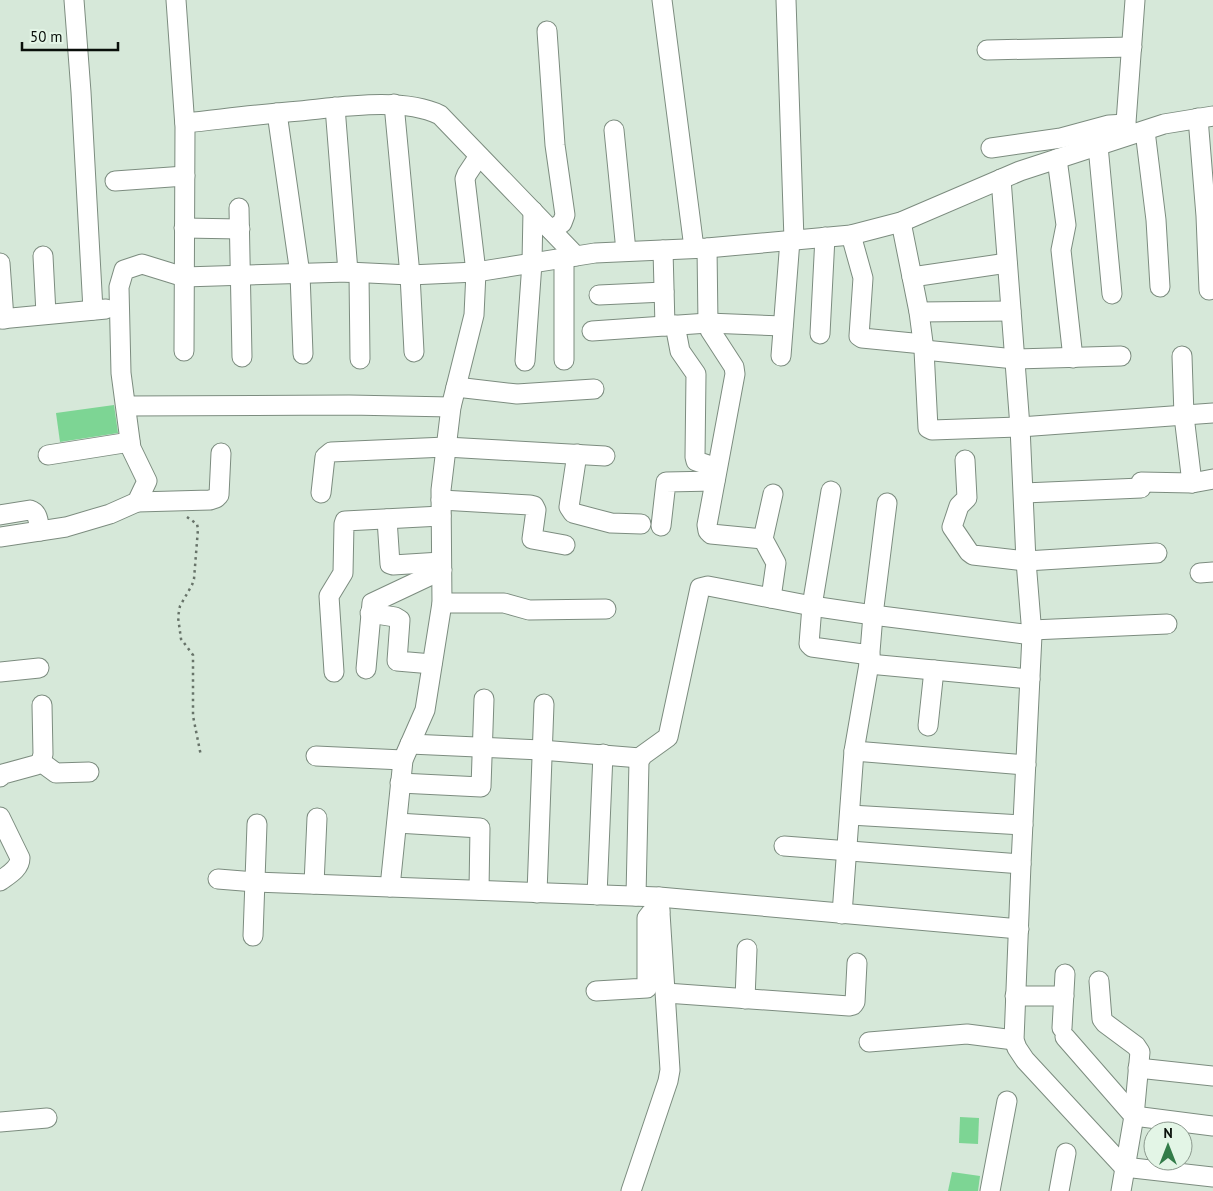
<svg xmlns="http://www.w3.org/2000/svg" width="1213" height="1191" viewBox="0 0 1213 1191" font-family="'PT Sans',sans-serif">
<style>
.building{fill:#7dd594}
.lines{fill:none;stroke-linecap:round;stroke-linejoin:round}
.minor-casing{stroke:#7c8c7f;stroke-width:21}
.path{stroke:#677369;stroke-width:2.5;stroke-dasharray:2.5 4;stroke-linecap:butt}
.minor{stroke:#fff;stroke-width:19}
</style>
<rect width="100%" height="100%" fill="#d6e8d9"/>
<g class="building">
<polygon points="114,405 118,433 60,442 56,413"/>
<polygon points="960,1117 979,1118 978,1144 959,1143"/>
<polygon points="952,1172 980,1176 978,1191 948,1191"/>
</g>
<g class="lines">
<defs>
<g id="minor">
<polyline points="74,0 81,92 93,310"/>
<polyline points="176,0 185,127 184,351"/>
<polyline points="662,0 694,248"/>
<polyline points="786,0 794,240"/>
<polyline points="547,31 555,145 565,215 562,223 551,230"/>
<polyline points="987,50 1132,47"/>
<polyline points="394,104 410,275 414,352"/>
<polyline points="335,107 348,272"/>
<polyline points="277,113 300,274 303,354"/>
<polyline points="1198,118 1206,216 1209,290"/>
<path d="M185,123C223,119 261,114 300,111C341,107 403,97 440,115L576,256"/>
<polyline points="614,130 626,251"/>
<polyline points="1145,131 1156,220 1160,287"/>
<polyline points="1125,136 1135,0"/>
<polyline points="1098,146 1112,294"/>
<polyline points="991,148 1061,138 1109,125 1126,124"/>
<polyline points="1057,159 1066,225 1061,250 1073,358"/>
<polyline points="1001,179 1020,427 1026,561 1032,635 1021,864 1014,1040 1017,1048 1025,1060 1124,1167 1213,1177"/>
<polyline points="115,181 185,176"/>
<polyline points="239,208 242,357"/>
<polyline points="901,222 919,312 924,350 928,428 932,430 1020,427 1213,413"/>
<polyline points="184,228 240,229"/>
<polyline points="851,235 863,278 859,336 862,338 923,344"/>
<polyline points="707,248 708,323 710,330 734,367 735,374 707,525 708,531 711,534 763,539"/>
<polyline points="663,250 665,326"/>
<polyline points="43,256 46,314"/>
<polyline points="564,258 564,360"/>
<polyline points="0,263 4,319"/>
<polyline points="359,274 360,359"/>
<polyline points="912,277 1007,263"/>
<polyline points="599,295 664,292"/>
<polyline points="919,312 1011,311"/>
<polyline points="0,319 106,309"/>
<polyline points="675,325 680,351 696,374 695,457 696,461 717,468"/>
<polyline points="592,331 708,323 783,326"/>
<polyline points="820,334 825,237"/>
<polyline points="924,350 1015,359 1121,356"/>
<polyline points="781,356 790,240"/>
<polyline points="1182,356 1184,416 1192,483"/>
<polyline points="525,361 532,263 533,211"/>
<polyline points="456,387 517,394 594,389"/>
<polyline points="126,406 349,405 451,407"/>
<polyline points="577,454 569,507 573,513 611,523 641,524"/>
<polyline points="48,455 130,442"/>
<polyline points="965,460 967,498 959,506 952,527 969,552 973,555 1026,561 1157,553"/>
<polyline points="1141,482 1192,483 1213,479"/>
<polyline points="831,491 812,606 809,644 812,647 870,655"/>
<polyline points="321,493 325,457 331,452 446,447 605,456"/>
<polyline points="1024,493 1141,488"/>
<polyline points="441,500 530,505 534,506 536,510 532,539 565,545"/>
<polyline points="137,502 210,500 216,498 219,495 221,453"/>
<path d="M0,515L30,510C39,513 38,522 40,531"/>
<polyline points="387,519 390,564 393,565 441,562"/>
<polyline points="661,526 666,482 715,481"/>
<polyline points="0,537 66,527 110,514 137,502 147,481 131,448 121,373 119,287 124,270 142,264 184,277 348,272 410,275 476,272 595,253 707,248 851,235 901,222 1020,171 1164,124 1213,116"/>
<polyline points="1200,573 1213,572"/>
<polyline points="771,598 776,563 763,539 773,494"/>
<polyline points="442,603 504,603 529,610 606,609"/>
<polyline points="370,613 395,617 400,620 397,661 432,664"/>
<polyline points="1032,630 1167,624"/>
<polyline points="869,664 1030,679"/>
<polyline points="366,669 372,603 442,570"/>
<polyline points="0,672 39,668"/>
<polyline points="334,672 329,596 343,573 344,524 345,521 441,516"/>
<polyline points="928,726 934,670"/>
<polyline points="410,744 541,750 640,758"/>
<polyline points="854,751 1026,765"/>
<polyline points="316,756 403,760"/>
<polyline points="41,762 56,773 89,772"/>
<polyline points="0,777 3,774 36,765 41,762 43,754 42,705"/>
<polyline points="400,783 481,787 484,699"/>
<polyline points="850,815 1023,825"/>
<path d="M0,817L20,858C20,869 8,875 0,881"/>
<polyline points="397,823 480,828 479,890"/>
<polyline points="784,846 1021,864"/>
<polyline points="218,879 255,882 659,897 1019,929"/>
<polyline points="314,884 317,818"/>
<polyline points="390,887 403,760 425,710 442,603 441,490 451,407 474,315 476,272 465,179 467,174 479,156"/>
<polyline points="537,893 544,704"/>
<polyline points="597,895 603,754"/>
<polyline points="636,896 639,761 643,755 668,737 700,588 708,586 812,606 873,615 1032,635"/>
<polyline points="842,914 854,751 869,664 873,615 887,503"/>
<polyline points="253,936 257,824"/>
<polyline points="1099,981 1102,1019 1105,1023 1136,1046 1140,1052 1134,1116 1121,1191"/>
<polyline points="596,991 647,988 647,918 651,913 660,911"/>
<polyline points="666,993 849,1006 853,1005 855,1002 857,963"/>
<polyline points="1015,996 1064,996"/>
<polyline points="745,999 747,949"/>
<polyline points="1062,1028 1065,974"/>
<polyline points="1065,1037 1134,1116 1213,1126"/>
<polyline points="869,1042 967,1034 1014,1040"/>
<polyline points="1138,1068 1213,1076"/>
<polyline points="0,1122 47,1118"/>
<polyline points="631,1191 668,1081 670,1070 659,897"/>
<polyline points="990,1191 1007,1101"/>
<polyline points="1059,1191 1066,1153"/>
</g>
</defs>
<use href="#minor" class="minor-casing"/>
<polyline class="path" points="187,517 197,524 198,529 194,579 192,585 180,606 178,617 181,639 193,655 193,716 201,756"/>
<use href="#minor" class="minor"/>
</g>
<g transform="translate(1168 1146)"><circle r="24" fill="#e3f5e6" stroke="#8c998e"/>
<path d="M0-4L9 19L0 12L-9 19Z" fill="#337c49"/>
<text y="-8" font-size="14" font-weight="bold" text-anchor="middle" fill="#090f0a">N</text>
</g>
<path d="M22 42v8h96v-8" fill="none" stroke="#090f0a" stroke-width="2.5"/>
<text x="30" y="42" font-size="15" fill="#090f0a" stroke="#e3f5e6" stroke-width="4" paint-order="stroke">50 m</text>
</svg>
